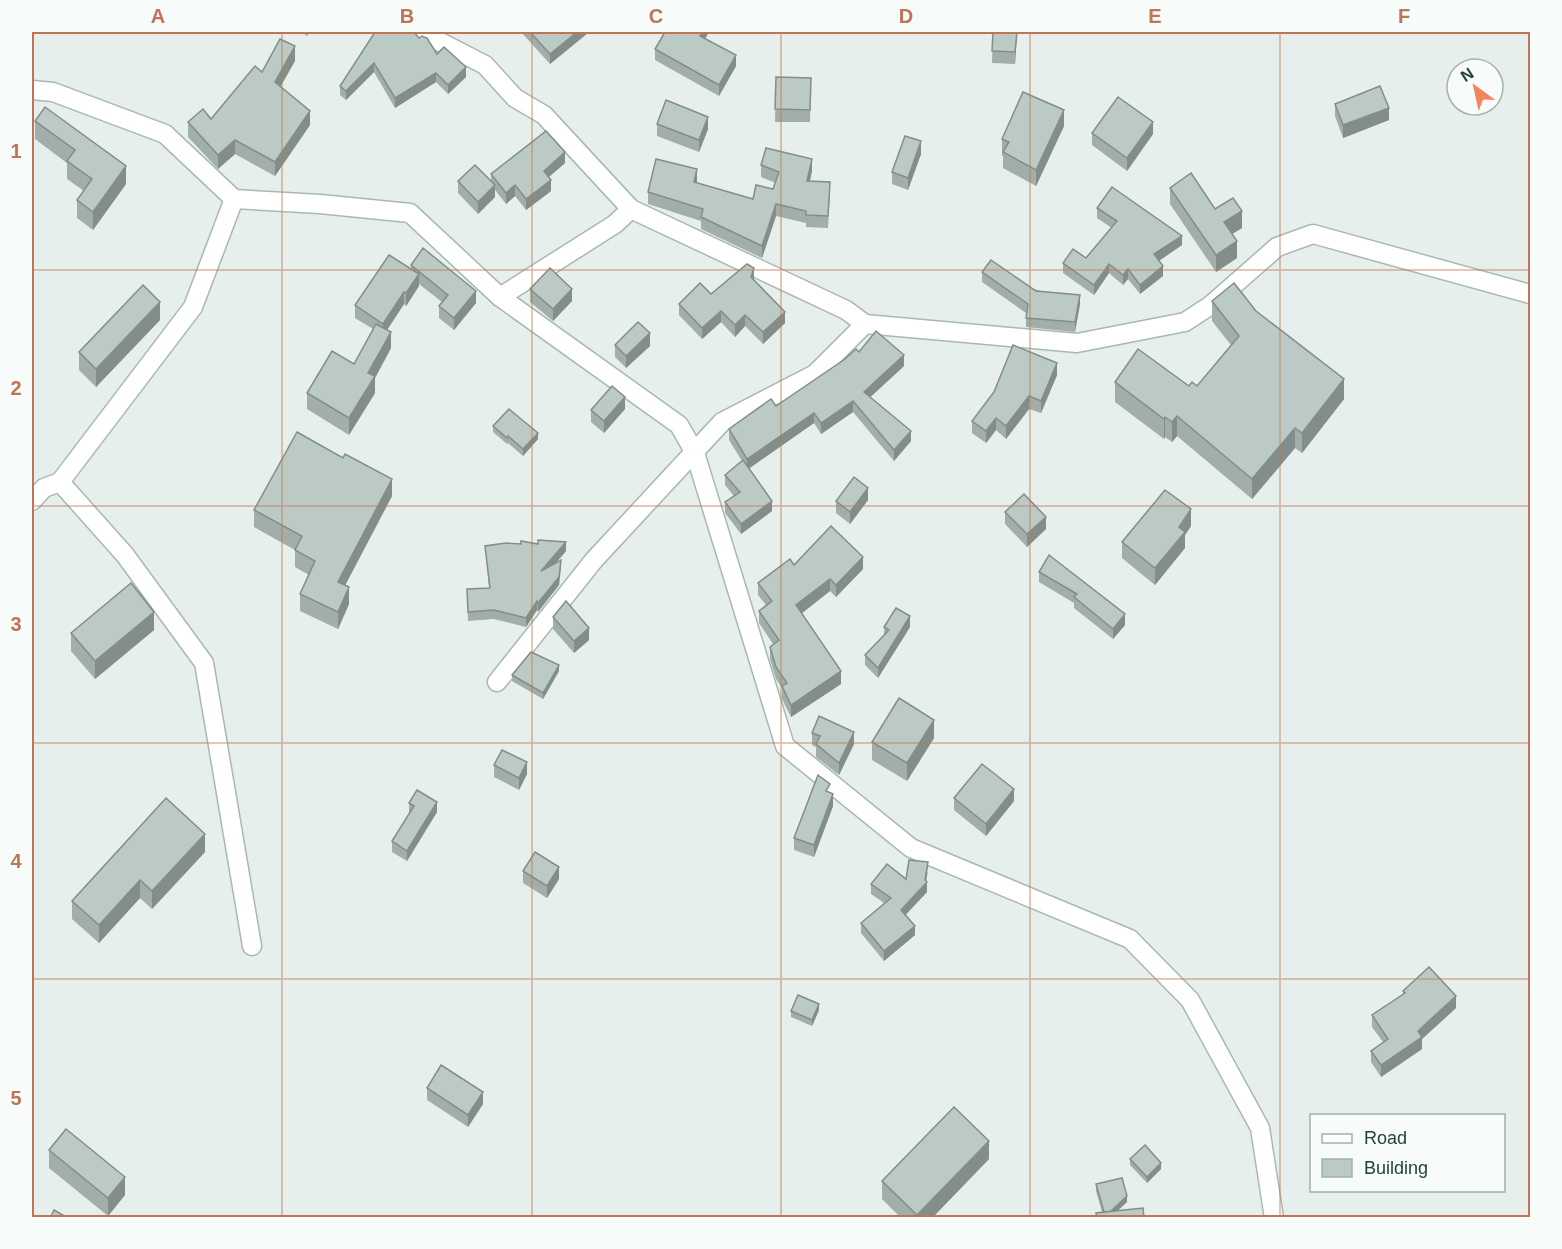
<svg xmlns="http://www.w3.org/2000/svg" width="1562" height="1249" viewBox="0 0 1562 1249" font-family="Arial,sans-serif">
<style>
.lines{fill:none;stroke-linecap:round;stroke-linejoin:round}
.street-casing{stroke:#a8b8b2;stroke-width:21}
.street{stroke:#fff;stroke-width:18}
.wall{fill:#a1aea9}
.shaded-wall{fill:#838d89}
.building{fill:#bbcac4;stroke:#838d89;stroke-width:1.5}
.grid{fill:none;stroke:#c07456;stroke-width:1.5;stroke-opacity:0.55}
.neatline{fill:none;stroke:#c07456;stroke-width:2}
.grid-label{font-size:20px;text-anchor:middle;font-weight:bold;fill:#c07456}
</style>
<rect width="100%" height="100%" fill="#e6efeb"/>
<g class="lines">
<defs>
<g id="street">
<polyline points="421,32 485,65 515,98 544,115 631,209 846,310 865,324 1077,343 1185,322 1211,305 1277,247 1313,234 1530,294"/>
<polyline points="32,90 53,92 165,134 234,199 320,204 410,213 500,297 679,425 695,453 785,746 911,848 1130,939 1190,1000 1260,1128 1274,1218"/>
<polyline points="500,297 615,224 631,209"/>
<polyline points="60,482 125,555 204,663 252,946"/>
<polyline points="32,501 44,488 60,482 193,307 234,199"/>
<polyline points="497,682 594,560 722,422 815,374 865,324"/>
</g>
</defs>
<use href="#street" class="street-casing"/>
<use href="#street" class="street"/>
</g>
<g class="wall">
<polygon points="301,32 310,32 307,36"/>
<polygon points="375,32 419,38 466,77 448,94 436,82 395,108 374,72 346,100 340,95 340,86"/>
<polygon points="521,32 589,32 550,64"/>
<polygon points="665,32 709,32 705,39 736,66 719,96 655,60 655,49"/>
<polygon points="993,32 1017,32 1015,64 992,63"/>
<polygon points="295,61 280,87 310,125 275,176 235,154 218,169 188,137 188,122 211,119 262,72"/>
<polygon points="776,77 811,78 810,122 775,122"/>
<polygon points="1335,104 1389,120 1343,138 1335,116"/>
<polygon points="35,121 126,184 93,230 77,218 77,200 84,191 67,179 67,163 35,139"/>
<polygon points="657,124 708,129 699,152 657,136"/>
<polygon points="1064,126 1036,186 1003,168 1003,156 1002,156 1002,139"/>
<polygon points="1092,133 1153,134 1127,171 1092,145"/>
<polygon points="921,154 908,190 892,184 892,172"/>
<polygon points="565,163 549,177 551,191 526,210 515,196 506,204 495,190 495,197 478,214 458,193 458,181 491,181 491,174"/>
<polygon points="761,165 812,171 810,181 830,194 828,228 806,227 806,223 776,216 762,258 701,229 701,221 648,204 648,192 697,183 753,199 773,189 776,183 761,177"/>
<polygon points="1170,188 1215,209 1242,228 1232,234 1237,258 1216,272 1170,204"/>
<polygon points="1097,208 1182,245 1159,261 1163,276 1140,294 1128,279 1123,285 1109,273 1094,295 1063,273 1063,263 1086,258 1112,228 1097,218"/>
<polygon points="411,265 476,303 454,330 439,318 439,306 442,302 419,284 419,286 406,306 404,304 387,330 391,348 375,378 375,393 349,435 307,409 307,393 354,364 373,329 355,318 355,305 411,269"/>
<polygon points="982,272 1080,304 1075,332 1026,327 1026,313 982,282"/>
<polygon points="754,280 785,323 763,344 745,326 735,337 721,322 702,339 679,315 679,304"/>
<polygon points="530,289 572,301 553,321 530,302"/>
<polygon points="1212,301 1256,311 1344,399 1302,453 1295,448 1252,499 1177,436 1172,442 1165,437 1164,439 1115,402 1115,382 1197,386 1231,345 1212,321"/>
<polygon points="160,320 96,387 79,370 79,352"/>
<polygon points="615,345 650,346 626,368 615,357"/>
<polygon points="859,352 904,366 870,397 911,441 894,461 853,412 821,434 814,423 749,468 772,511 741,534 725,513 725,502 734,496 725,485 725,475 742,461 729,440 729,429 776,406"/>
<polygon points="1057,375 1041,413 1029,409 1006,439 996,430 986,443 972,433 972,421"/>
<polygon points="625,409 604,433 591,422 591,410"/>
<polygon points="493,426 538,439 523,456 508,443 507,444 493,432"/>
<polygon points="392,496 345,585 349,604 338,629 300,611 300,594 309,575 295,567 295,550 254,527 254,510"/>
<polygon points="868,500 850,524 836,513 836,501"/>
<polygon points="1005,512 1046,529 1027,547 1005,524"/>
<polygon points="1191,526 1185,535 1185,548 1155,585 1122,558 1122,542"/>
<polygon points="485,546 566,551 557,562 561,569 559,585 538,612 537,610 526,627 494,619 468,621 467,589 489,588"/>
<polygon points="1049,555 1125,625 1113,639 1074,608 1074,603 1039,582 1039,572"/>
<polygon points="794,565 863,569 836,597 830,591 801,613 841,684 791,717 782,699 782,688 776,679 770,659 770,647 773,644 759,623 759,611 766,605 758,595 758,583"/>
<polygon points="553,617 589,640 574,653 553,629"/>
<polygon points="884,627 910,627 878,678 865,665 865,655 884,635"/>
<polygon points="154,630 95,679 71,651 71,633"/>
<polygon points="559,671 543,699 512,681 512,675"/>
<polygon points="812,733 854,744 839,775 816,757 816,747 812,745"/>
<polygon points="934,738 907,781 872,760 872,742"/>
<polygon points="494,765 527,774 519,790 494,777"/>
<polygon points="830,792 833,806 814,857 794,850 794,838"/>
<polygon points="954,798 1014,801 986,836 954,810"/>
<polygon points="409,803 437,812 407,861 392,852 392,841 409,814"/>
<polygon points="205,852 152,909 140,898 99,943 72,919 72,901"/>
<polygon points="523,871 559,879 547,898 523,883"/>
<polygon points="928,872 926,881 927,892 906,915 915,935 884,961 861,933 861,923 884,903 871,894 871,884 906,879"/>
<polygon points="1403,991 1456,1008 1422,1039 1422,1049 1381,1077 1371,1062 1371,1051 1383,1042 1372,1027 1372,1015 1403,995"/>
<polygon points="819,1010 812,1026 791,1017 791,1011"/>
<polygon points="427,1088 483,1104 468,1127 427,1100"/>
<polygon points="49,1150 125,1195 108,1216 49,1168"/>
<polygon points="989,1159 932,1218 901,1218 882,1199 882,1181"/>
<polygon points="1130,1159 1161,1169 1147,1183 1130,1165"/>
<polygon points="1096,1184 1127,1202 1117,1211 1102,1212 1096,1191"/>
</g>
<g class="shaded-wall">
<polygon points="577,32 589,32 550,64 550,54"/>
<polygon points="703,32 709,32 700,47 700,36"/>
<polygon points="1017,32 1015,64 1015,52"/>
<polygon points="295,46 295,61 275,96 275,82"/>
<polygon points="736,55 736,66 719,96 719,85"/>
<polygon points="374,63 374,72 346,100 346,91"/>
<polygon points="466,67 466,77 448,94 448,85"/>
<polygon points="436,73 436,82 395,108 395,98"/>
<polygon points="1389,108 1389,120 1343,138 1343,125"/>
<polygon points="1064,110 1064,126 1036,186 1036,170"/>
<polygon points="310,111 310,125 275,176 275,162"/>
<polygon points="708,117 708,129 699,152 699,140"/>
<polygon points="1153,122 1153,134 1127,171 1127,158"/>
<polygon points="235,140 235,154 218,169 218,155"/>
<polygon points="921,141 921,154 908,190 908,178"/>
<polygon points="565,152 565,163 544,181 544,171"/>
<polygon points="812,159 812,171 807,193 807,181"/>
<polygon points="126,166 126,184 93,230 93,212"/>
<polygon points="697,169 697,182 694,194 694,182"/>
<polygon points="551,180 551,191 526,210 526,199"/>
<polygon points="495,185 495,197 478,214 478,202"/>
<polygon points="515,185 515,196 506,204 506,193"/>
<polygon points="776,204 776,216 762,258 762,246"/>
<polygon points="1242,211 1242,228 1224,239 1224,222"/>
<polygon points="1182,236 1182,245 1154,264 1154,254"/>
<polygon points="1237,241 1237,258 1216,272 1216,255"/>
<polygon points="1109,264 1109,273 1094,295 1094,285"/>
<polygon points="1163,266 1163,276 1140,294 1140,285"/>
<polygon points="754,268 754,279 751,289 751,277"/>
<polygon points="1128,269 1128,279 1123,285 1123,275"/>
<polygon points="419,274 419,286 406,306 406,293"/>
<polygon points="572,289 572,301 553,321 553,309"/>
<polygon points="476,291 476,303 454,330 454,318"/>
<polygon points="404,292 404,304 383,336 383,324"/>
<polygon points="1080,295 1080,304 1075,332 1075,322"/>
<polygon points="160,302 160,320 96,387 96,369"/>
<polygon points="721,311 721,322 702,339 702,328"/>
<polygon points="785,312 785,323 763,344 763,332"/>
<polygon points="745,315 745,326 735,337 735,325"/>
<polygon points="391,332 391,348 375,378 375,393 349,435 349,418 368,373"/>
<polygon points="650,333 650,346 626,368 626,356"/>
<polygon points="904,355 904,366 864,403 864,392"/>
<polygon points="1057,363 1057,375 1041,413 1041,401"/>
<polygon points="1344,379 1344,399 1302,453 1302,433"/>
<polygon points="1029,396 1029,409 1006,439 1006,426"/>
<polygon points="625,397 625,409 604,433 604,421"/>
<polygon points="853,401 853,412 821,434 821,423"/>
<polygon points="814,413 814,423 747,470 747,459"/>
<polygon points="1177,416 1177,436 1172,442 1172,422"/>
<polygon points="1165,417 1165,437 1164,439 1164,419"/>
<polygon points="996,418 996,430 986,443 986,431"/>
<polygon points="1295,428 1295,448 1252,499 1252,479"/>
<polygon points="911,431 911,441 894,461 894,450"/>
<polygon points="538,433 538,439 523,456 523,449"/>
<polygon points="392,479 392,496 338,599 338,582"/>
<polygon points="868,488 868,500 850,524 850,512"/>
<polygon points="772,501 772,511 741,534 741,524"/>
<polygon points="1191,509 1191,526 1185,535 1185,548 1155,585 1155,568 1179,527"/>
<polygon points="1046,517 1046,529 1027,547 1027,534"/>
<polygon points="566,542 566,551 541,580 541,571"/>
<polygon points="863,557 863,569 836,597 836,585"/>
<polygon points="561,560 559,585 538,612 538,603"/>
<polygon points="830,579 830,591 796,618 796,605"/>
<polygon points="349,587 349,604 338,629 338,612"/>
<polygon points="537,601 537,610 526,627 526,618"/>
<polygon points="154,612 154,630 95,679 95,661"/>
<polygon points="1125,614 1125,625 1113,639 1113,629"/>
<polygon points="910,616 910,627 878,678 878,668"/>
<polygon points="589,628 589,640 574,653 574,641"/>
<polygon points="559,665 559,671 543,699 543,693"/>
<polygon points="841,671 841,684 791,717 791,705"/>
<polygon points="934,720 934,738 907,781 907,763"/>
<polygon points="854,732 854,744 839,775 839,763"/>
<polygon points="527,762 527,774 519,790 519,778"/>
<polygon points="1014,789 1014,801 986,836 986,824"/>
<polygon points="833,794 833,806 814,857 814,845"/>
<polygon points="437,802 437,812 407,861 407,851"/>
<polygon points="205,834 205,852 152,909 152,891"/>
<polygon points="928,862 926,884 927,882 927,892 901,919 901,910 925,880"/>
<polygon points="559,867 559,879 547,898 547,886"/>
<polygon points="140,880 140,898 99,943 99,925"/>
<polygon points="915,926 915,935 884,961 884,951"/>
<polygon points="1456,996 1456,1008 1422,1039 1422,1049 1381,1077 1381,1065"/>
<polygon points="819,1004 819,1010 812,1026 812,1020"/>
<polygon points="483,1092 483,1104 468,1127 468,1115"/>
<polygon points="989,1141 989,1159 932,1218 917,1218 917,1215"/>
<polygon points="1161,1163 1161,1169 1147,1183 1147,1177"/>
<polygon points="125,1177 125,1195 108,1216 108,1198"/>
<polygon points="1127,1196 1127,1202 1110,1218 1105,1216"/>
</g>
<g class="building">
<polygon points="375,32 414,32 419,38 422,36 427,38 437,54 444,47 466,67 448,85 436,73 395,98 374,63 346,91 340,86"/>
<polygon points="530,32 577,32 550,54"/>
<polygon points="665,32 703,32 700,36 736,55 719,85 655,49"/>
<polygon points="993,32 1017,32 1015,52 992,51"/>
<polygon points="280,39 295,46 275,82 310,111 275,162 235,140 218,155 188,122 203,109 211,119 255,66 262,72"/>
<polygon points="776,77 811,78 810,110 775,109"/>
<polygon points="1380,86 1389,108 1343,125 1335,104"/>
<polygon points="1023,92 1064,110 1036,170 1003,152 1009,142 1002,139"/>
<polygon points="1118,97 1153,122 1127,158 1092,133"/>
<polygon points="666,100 708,117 699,140 657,124"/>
<polygon points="45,107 126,166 93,212 77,200 92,179 67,161 75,150 35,121"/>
<polygon points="546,131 565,152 544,171 551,180 526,199 515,185 506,193 491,174"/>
<polygon points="905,136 921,141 908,178 892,172"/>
<polygon points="766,148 812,159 807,181 830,182 828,216 806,215 806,211 776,204 762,246 701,217 703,209 648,192 656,159 697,169 694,182 753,199 756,185 773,189 779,172 761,165"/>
<polygon points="475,165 495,185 478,202 458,181"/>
<polygon points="1191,173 1215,209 1233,198 1242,211 1224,222 1237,241 1216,255 1170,188"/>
<polygon points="1112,187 1182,236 1154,254 1163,266 1140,285 1128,269 1123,275 1109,264 1094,285 1063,263 1073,249 1086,258 1117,221 1097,208"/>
<polygon points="423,248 476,291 454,318 439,306 448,295 411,265"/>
<polygon points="389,255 419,274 406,293 404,292 383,324 355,305"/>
<polygon points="991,260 1036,291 1080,295 1075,322 1026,318 1028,304 982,272"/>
<polygon points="747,264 754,268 751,277 785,312 763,332 745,315 735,325 721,311 702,328 679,304 700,283 711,294"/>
<polygon points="550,268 572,289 553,309 530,289"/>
<polygon points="1234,283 1256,311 1344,379 1302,433 1295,428 1252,479 1177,416 1172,422 1165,417 1164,419 1115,382 1138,349 1189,386 1192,382 1197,386 1239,336 1212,301"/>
<polygon points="143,285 160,302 96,369 79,352"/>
<polygon points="638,322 650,333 626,356 615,345"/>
<polygon points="376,324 391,332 368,373 375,376 349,418 307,393 332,351 354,364"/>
<polygon points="876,331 904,355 864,392 911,431 894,450 853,401 821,423 814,413 747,459 729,429 771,399 776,406 845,359 856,349 859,352"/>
<polygon points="1013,345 1057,363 1041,401 1029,396 1006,426 996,418 986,431 972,421 994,392"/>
<polygon points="612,386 625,397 604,421 591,410"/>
<polygon points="509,409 538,433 523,449 508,436 507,438 493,426"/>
<polygon points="297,432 343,458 345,454 392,479 338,582 349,587 338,612 300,594 315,561 295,550 302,536 254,510"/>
<polygon points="743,460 772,501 741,524 725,502 740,492 725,475"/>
<polygon points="854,477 868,488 850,512 836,501"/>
<polygon points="1165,490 1191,509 1179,527 1185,532 1155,568 1122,542"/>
<polygon points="1024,494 1046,517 1027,534 1005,512"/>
<polygon points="831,526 863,557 836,585 830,579 796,605 841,671 791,705 782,686 787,683 776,667 770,647 779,640 759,611 772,601 758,583 790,559 794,565"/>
<polygon points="538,540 566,542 541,571 561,560 559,577 538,603 537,601 526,618 494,610 468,612 467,589 490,588 485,546 506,543 521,544 521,541 538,544"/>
<polygon points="1049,555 1125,614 1113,629 1074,597 1077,594 1039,572"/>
<polygon points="131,583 154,612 95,661 71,633"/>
<polygon points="566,601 589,628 574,641 553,617"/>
<polygon points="896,608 910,616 878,668 865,655 889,630 884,627"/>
<polygon points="531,652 559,665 543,693 512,675"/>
<polygon points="899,698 934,720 907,763 872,742"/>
<polygon points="819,716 854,732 839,763 816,744 820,736 812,733"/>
<polygon points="502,750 527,762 519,778 494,765"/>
<polygon points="982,764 1014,789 986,824 954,798"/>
<polygon points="818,775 830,784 826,791 833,794 814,845 794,838"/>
<polygon points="417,790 437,802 407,851 392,841 414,806 409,803"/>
<polygon points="166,798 205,834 152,891 140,880 99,925 72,901"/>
<polygon points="535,852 559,867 547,886 523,871"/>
<polygon points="909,860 928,862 925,880 927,882 901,910 915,926 884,951 861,923 891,898 871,884 887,864 906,879"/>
<polygon points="1429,967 1456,996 1418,1031 1422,1037 1381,1065 1371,1051 1388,1039 1372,1015 1405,993 1403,991"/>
<polygon points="798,995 819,1004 812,1020 791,1011"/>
<polygon points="441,1065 483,1092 468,1115 427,1088"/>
<polygon points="954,1107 989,1141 917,1215 882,1181"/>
<polygon points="66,1129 125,1177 108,1198 49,1150"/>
<polygon points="1145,1145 1161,1163 1147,1177 1130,1159"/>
<polygon points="1122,1178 1127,1196 1110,1212 1104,1212 1096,1184"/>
<polygon points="1143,1208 1144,1218 1097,1218 1096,1213"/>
<polygon points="54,1210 68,1218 50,1218"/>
</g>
<path class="grid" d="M282,32V1218M532,32V1218M781,32V1218M1030,32V1218M1280,32V1218M32,270H1530M32,506H1530M32,743H1530M32,979H1530"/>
<rect width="1562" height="1249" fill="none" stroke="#f7fbf9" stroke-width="66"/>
<rect x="1310" y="1114" width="195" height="78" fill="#f7fbf9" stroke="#a3b1ad" stroke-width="1.5"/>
<rect x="1322" y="1134" width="30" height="9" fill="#ffffff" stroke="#a3b1ad" stroke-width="1.5"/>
<text x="1364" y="1144" font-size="18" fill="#24423a">Road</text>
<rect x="1322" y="1159" width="30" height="18" fill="#bbcac4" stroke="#a3b1ad" stroke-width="1.5"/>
<text x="1364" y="1174" font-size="18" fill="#24423a">Building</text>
<g transform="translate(1475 87) rotate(327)"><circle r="28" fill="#f7fbf9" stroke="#a3b1ad" stroke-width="1.5"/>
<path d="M0-4.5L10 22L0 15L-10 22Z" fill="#f4845f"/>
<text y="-9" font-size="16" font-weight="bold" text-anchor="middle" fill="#24423a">N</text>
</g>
<rect x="33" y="33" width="1496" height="1183" class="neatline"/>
<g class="grid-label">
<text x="158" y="23">A</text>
<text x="407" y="23">B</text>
<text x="656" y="23">C</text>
<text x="906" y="23">D</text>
<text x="1155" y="23">E</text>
<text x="1404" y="23">F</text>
<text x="16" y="158">1</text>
<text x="16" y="395">2</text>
<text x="16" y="631">3</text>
<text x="16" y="868">4</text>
<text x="16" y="1105">5</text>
</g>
</svg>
